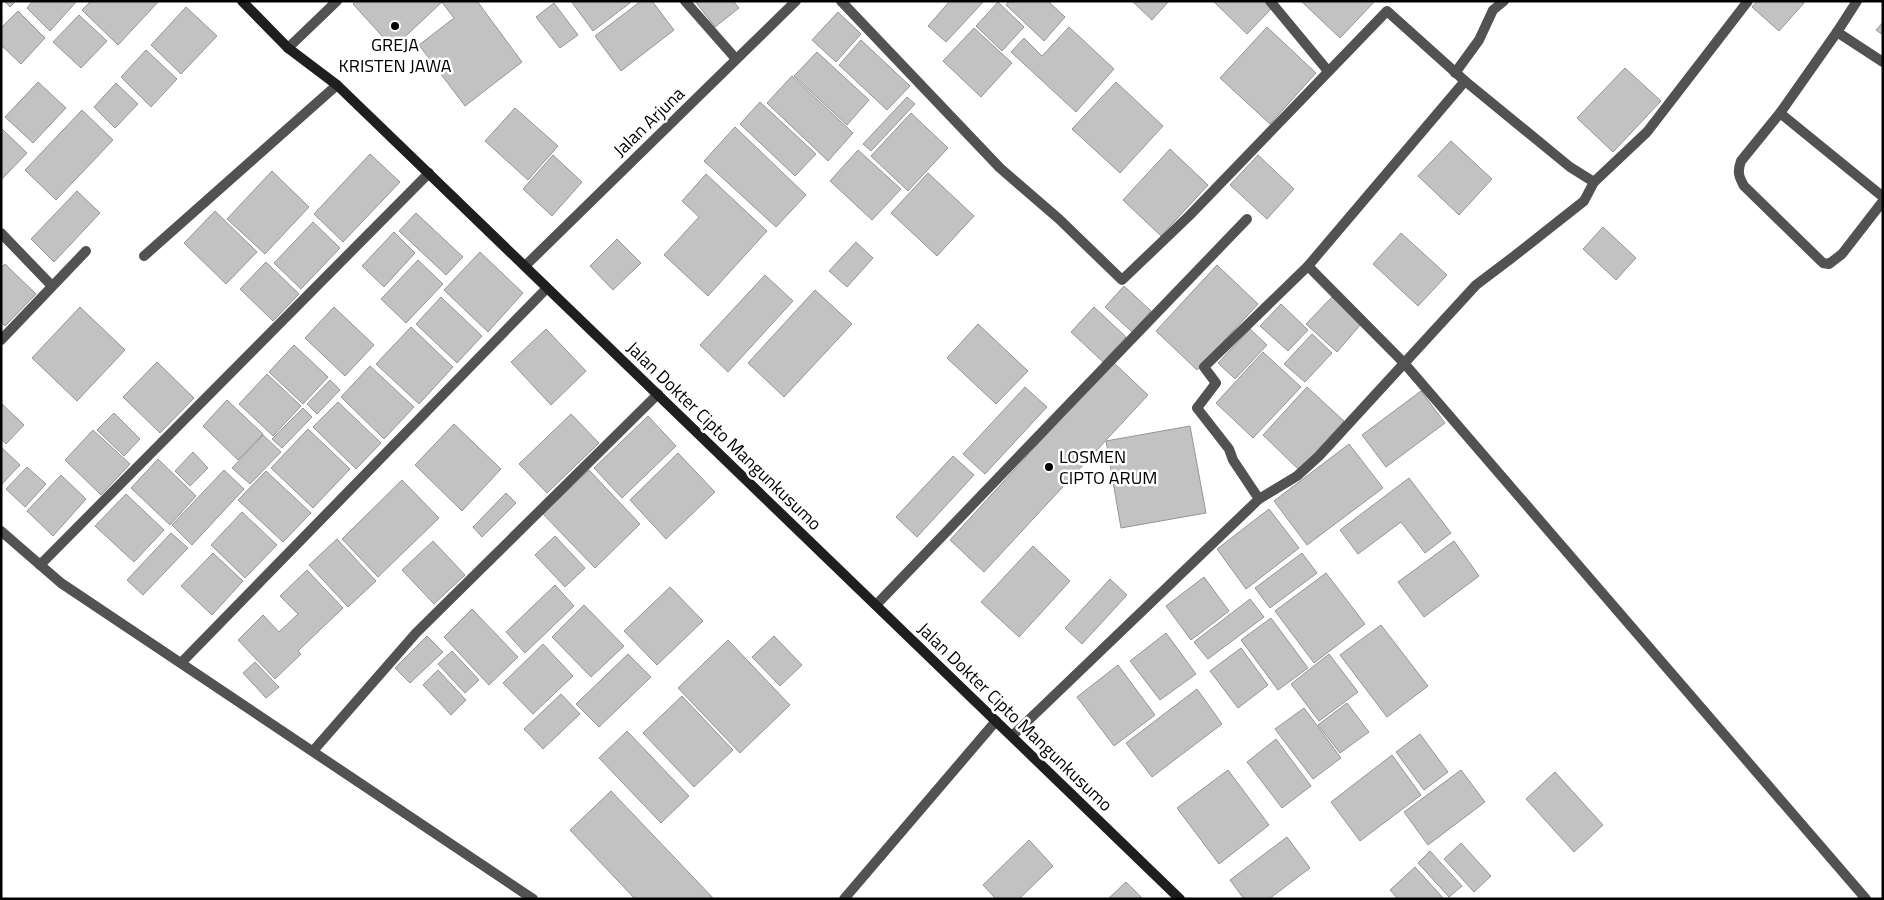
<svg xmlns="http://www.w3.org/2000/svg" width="1884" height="900" viewBox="0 0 1884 900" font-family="'Titillium Web',sans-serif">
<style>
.building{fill:#c2c2c2;stroke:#969696}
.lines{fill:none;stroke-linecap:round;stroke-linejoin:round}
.lane{stroke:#525252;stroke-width:10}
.street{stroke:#525252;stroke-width:10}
.secondary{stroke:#1f1f1f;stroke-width:10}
.poi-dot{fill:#000;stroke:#fff;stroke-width:2}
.labels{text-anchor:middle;stroke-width:5;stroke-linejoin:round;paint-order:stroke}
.poi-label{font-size:18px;fill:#000;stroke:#fff}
.street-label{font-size:18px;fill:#000;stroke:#fff}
</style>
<rect width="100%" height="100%" fill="#fff"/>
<g class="building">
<polygon points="4,1 16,1 10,7"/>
<polygon points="33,1 77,1 50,31 27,8"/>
<polygon points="91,1 159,1 118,45 82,10"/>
<polygon points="356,1 443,1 393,48 353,4"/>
<polygon points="441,1 477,1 522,62 465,106 419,45 454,18"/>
<polygon points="571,1 629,1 630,3 593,31"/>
<polygon points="641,1 652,1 674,30 621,71 595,36"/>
<polygon points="695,1 733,1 739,8 715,27"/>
<polygon points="950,1 984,1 946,42 928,26"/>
<polygon points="1009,1 1048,1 1065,17 1044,41 1006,5"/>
<polygon points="1132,1 1169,1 1152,20"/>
<polygon points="1213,1 1265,1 1272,8 1247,34"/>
<polygon points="1301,1 1375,1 1340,38"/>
<polygon points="1757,1 1802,1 1804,3 1779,31 1752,7"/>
<polygon points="998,2 1024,27 1002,51 976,26"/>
<polygon points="554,3 578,35 560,48 536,17"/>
<polygon points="186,7 217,36 181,74 151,45"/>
<polygon points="18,11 45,38 21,64 1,45 1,28"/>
<polygon points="838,12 861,34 836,62 812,40"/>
<polygon points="79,15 107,41 81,68 53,42"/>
<polygon points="1883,22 1883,35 1876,30"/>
<polygon points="1069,27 1114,69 1076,112 1011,52 1024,38 1042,56"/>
<polygon points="1267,27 1316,73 1270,124 1220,78"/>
<polygon points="974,28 1012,63 981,97 943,61"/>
<polygon points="861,40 910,86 887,110 839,65"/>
<polygon points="146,50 177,79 151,107 121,77"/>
<polygon points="817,52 869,100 847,125 794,76"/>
<polygon points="1625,68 1661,101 1613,152 1577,118"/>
<polygon points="792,76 853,133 828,161 767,103"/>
<polygon points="38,82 66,108 33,143 5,117"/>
<polygon points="1116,82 1163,126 1120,173 1072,129"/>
<polygon points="116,83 138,104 115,128 94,107"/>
<polygon points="907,97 915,104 871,151 863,144"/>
<polygon points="760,102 816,154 795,176 740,124"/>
<polygon points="515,108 558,146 528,180 485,141"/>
<polygon points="82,110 113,140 56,200 25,170"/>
<polygon points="911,113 948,148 908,191 871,156"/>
<polygon points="735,127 806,195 776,227 704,161"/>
<polygon points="1,128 27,153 1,180"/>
<polygon points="1451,141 1492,179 1459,215 1418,176"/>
<polygon points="1170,149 1208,185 1161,236 1123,200"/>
<polygon points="858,150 901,189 872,220 830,181"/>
<polygon points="370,154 400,182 343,242 314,214"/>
<polygon points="553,155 582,182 552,216 523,189"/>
<polygon points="1258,155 1294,189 1267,219 1230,185"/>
<polygon points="272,171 309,207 265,254 227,219"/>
<polygon points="928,173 974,216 937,256 891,213"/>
<polygon points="706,174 767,231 708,296 664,255 699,217 682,201"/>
<polygon points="77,191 100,213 54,262 31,239"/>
<polygon points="215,211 257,252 226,284 184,243"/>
<polygon points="416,213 463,257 446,275 399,231"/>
<polygon points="313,222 340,248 301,289 274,263"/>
<polygon points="1603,227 1636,258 1616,280 1583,249"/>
<polygon points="394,232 415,253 384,287 362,266"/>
<polygon points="1401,233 1447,275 1418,306 1373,264"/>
<polygon points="617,239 641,263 613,290 590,266"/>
<polygon points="856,242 873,258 847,287 829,271"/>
<polygon points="480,252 523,293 488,332 444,290"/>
<polygon points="418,260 443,284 406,323 381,299"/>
<polygon points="266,262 299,294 273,321 240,289"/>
<polygon points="5,264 36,294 5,326 1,322 1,268"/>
<polygon points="1217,265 1258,304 1197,370 1156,331"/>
<polygon points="765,275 793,301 728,372 700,345"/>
<polygon points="1124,286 1151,311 1132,332 1105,307"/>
<polygon points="815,290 852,324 784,397 748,363"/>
<polygon points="441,297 482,336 457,363 416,324"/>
<polygon points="1332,297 1361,324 1337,352 1306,324"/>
<polygon points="1281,304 1308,330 1288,351 1260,326"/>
<polygon points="80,307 125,350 77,401 32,358"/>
<polygon points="334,307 374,345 345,376 305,338"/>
<polygon points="1094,307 1126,337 1103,362 1071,332"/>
<polygon points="978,324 1028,371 996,404 947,358"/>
<polygon points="411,327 453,367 419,404 376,364"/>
<polygon points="546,329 586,371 551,405 511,362"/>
<polygon points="1250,329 1267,345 1235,379 1218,363"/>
<polygon points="1312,334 1332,353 1305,382 1284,364"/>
<polygon points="294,345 328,377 303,404 269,372"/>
<polygon points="1263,352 1301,387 1253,438 1216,403"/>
<polygon points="157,362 194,398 160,433 123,397"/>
<polygon points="1113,362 1148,395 984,572 950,540"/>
<polygon points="370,366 414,407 384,439 341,397"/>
<polygon points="267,374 301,406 273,436 239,404"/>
<polygon points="330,380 340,390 317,414 307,404"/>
<polygon points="1025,387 1047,407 985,474 963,454"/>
<polygon points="1307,387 1344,421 1299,470 1263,435"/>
<polygon points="1421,391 1445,423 1386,467 1362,435"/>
<polygon points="227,400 263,434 238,460 203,426"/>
<polygon points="338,402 381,443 356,469 313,427"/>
<polygon points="1,403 24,425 6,444 1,439"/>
<polygon points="303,408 312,417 282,448 272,439"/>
<polygon points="114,413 140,439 124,456 97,430"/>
<polygon points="571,414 599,443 547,493 519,464"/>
<polygon points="648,416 676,446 622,498 594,468"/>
<polygon points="454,424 501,469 462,511 415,465"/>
<polygon points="1190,426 1206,513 1121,528 1106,441"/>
<polygon points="308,429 350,469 313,508 271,468"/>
<polygon points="93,430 130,464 101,495 65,460"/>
<polygon points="263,435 281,452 250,484 232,468"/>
<polygon points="1349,444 1383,488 1307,545 1274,501"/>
<polygon points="1,447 20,465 1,485"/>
<polygon points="193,452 208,468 190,486 175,471"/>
<polygon points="678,453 715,492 666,539 630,500"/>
<polygon points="953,456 974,475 917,537 896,517"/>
<polygon points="158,459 196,496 170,525 131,488"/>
<polygon points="27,467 46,484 25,507 6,489"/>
<polygon points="224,470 244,489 192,545 172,525"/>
<polygon points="589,470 640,524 595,568 543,514"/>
<polygon points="266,471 311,513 283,542 238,500"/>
<polygon points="61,475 86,499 53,536 27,511"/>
<polygon points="1409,478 1451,533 1425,553 1401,522 1358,554 1340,530"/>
<polygon points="402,480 439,518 378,577 342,539"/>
<polygon points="506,493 516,503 482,537 473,527"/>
<polygon points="126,494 164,530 134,562 95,526"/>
<polygon points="1269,509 1299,548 1246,589 1217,549"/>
<polygon points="242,512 277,545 245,578 211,545"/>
<polygon points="171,533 188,548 143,595 127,580"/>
<polygon points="555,536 585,568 565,587 535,555"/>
<polygon points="337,539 376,581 348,607 309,565"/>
<polygon points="433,541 465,575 434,604 402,570"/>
<polygon points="1454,541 1479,576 1424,617 1398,582"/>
<polygon points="1033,546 1070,581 1019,637 981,602"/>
<polygon points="213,553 243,581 212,615 181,586"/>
<polygon points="1302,553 1317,573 1270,608 1255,588"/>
<polygon points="307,570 343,608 298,651 301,654 275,679 238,640 263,615 279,632 298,614 280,596"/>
<polygon points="1326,573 1365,624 1314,663 1275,611"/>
<polygon points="1204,577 1229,611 1191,640 1166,606"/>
<polygon points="1110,579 1127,595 1082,644 1065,628"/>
<polygon points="555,585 574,606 525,653 506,632"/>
<polygon points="670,587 703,621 657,665 624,631"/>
<polygon points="1250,599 1264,617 1208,659 1194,642"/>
<polygon points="584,605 624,646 591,677 552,637"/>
<polygon points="472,609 518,657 489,685 444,637"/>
<polygon points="1271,618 1308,668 1278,690 1241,640"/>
<polygon points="1381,625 1428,686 1387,717 1340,655"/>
<polygon points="1166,633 1196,674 1160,700 1130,661"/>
<polygon points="427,636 443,652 410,683 395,668"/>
<polygon points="774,636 802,665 780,686 752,657"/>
<polygon points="728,640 790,705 740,753 678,688"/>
<polygon points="543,644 573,676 533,714 503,683"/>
<polygon points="1241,648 1268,685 1238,708 1210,671"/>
<polygon points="452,651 479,680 465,693 438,664"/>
<polygon points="628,654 651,677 599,727 576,704"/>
<polygon points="1329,654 1358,692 1319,721 1291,684"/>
<polygon points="255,662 279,687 266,698 243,673"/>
<polygon points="1118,665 1155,715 1114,746 1077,697"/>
<polygon points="438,670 466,700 451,715 423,685"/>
<polygon points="1197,689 1222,724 1152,777 1126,743"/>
<polygon points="561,694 580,714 543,749 524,729"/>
<polygon points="682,696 733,750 694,787 643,733"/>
<polygon points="1347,703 1369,732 1340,753 1318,725"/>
<polygon points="1304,708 1341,758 1313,779 1275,729"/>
<polygon points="627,731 689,796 661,823 599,758"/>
<polygon points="1420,734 1448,772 1424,790 1396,752"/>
<polygon points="1276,739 1311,786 1282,808 1247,762"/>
<polygon points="1392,755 1421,795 1360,841 1331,802"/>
<polygon points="1228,770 1269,825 1219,864 1177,808"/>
<polygon points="1461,770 1485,802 1428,845 1404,812"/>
<polygon points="1555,772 1603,825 1574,852 1526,799"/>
<polygon points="611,791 714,899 635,899 570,830"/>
<polygon points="1287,837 1310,868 1269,899 1244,899 1230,880"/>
<polygon points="1029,840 1053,866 1019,899 996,899 983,885"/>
<polygon points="1461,843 1491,876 1474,892 1444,859"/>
<polygon points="1430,851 1462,886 1449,897 1418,863"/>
<polygon points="1415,867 1444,899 1398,899 1390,890"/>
<polygon points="1126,882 1143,899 1108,899"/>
</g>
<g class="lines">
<g class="lane">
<polyline points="1857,1 1837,32 1883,62"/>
<path d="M1837,32L1780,113L1741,161C1737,172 1739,177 1744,186L1823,263L1829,264L1842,254L1883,201"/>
<polyline points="1780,113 1883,197"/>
</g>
<g class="street">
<polyline points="685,1 736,59"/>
<polyline points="841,1 1000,168 1059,219 1122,280 1189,216 1387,11 1465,81 1570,167 1594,182"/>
<polyline points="1270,1 1328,71"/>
<polyline points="288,48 337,1"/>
<polyline points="1455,73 1479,40 1493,10 1504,1"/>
<polyline points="1,233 52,286"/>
<polyline points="144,256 337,85"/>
<polyline points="525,266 796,1"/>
<polyline points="1308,266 1404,363 1866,899"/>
<polyline points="1,340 86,251"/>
<polyline points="1259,499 1297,476 1319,456 1476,285 1513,257 1584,201 1594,182 1647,132 1748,1"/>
<polyline points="1,531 61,583 533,899"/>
<polyline points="40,565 429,173"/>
<polyline points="876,605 1247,219"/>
<polyline points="181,663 547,288"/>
<polyline points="1012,736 1259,499 1233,460 1229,449 1197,408 1216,383 1204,367 1308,266 1465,81"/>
<polyline points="313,751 416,633 658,394"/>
<polyline points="844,899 996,721"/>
</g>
<polyline class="secondary" points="242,1 288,48 337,85 1180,899"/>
</g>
<g class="poi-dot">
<circle cx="395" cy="26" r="5"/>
<circle cx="1049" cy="467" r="5"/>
</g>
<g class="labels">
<g class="poi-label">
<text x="395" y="51">GREJA<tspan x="395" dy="21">KRISTEN JAWA</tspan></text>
<text x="1059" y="463" text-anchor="start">LOSMEN<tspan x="1059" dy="21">CIPTO ARUM</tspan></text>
</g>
<g class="street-label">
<text transform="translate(649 122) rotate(-44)" y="6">Jalan Arjuna</text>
<text transform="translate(724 436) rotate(44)" y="6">Jalan Dokter Cipto Mangunkusumo</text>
<text transform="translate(1015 717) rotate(44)" y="6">Jalan Dokter Cipto Mangunkusumo</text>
</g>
</g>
<rect width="1884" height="900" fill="none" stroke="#000000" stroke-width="5"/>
</svg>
